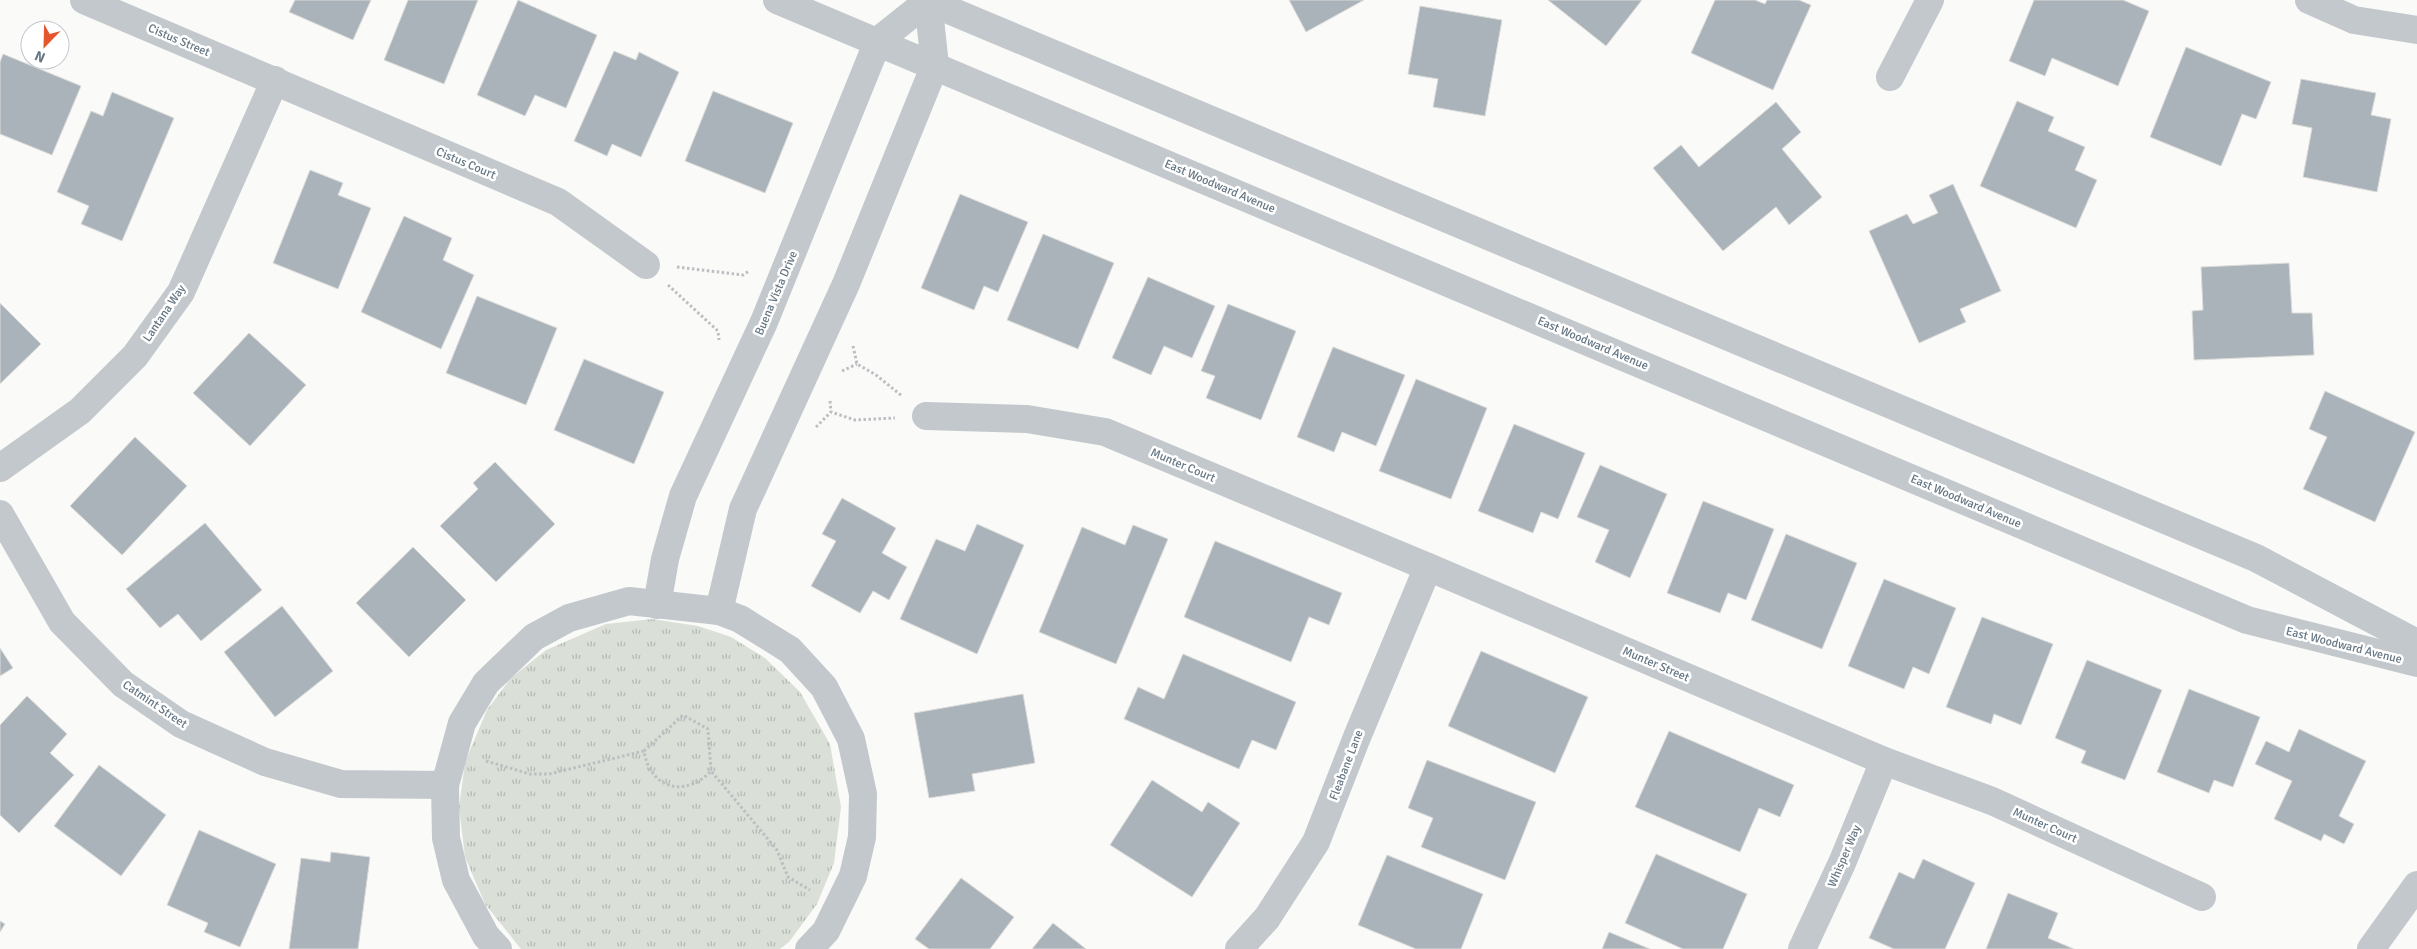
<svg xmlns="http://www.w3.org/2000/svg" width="2417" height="949" viewBox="0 0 2417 949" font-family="Signika,sans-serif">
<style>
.grass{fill:url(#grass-tufts)}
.building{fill:#aab3b9;stroke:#dcdcda}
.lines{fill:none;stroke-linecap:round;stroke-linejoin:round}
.path{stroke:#bbbfc2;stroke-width:3;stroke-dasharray:2.5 2.5;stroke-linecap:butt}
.minor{stroke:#c3c8cc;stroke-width:28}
.tertiary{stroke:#c3c8cc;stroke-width:28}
.labels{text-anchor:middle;stroke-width:5;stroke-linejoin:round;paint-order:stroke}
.street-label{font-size:12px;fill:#657683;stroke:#fff}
</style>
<defs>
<pattern id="grass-tufts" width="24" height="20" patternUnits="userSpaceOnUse" patternTransform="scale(1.25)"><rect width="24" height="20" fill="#dadfd7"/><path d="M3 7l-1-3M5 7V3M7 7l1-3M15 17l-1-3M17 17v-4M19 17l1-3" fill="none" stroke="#b4b9b4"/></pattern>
</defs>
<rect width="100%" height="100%" fill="#fafaf8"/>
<polygon class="grass" points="652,619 698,626 731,637 765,658 800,692 830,744 841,807 834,863 817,904 789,942 780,949 521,949 485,904 465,857 459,808 465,762 487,710 511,678 546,650 606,624"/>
<g class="building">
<polygon points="295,0 371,0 353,40 289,12"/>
<polygon points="408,0 478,0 444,84 384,60"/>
<polygon points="518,0 597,35 566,108 535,95 525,116 477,95"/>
<polygon points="1289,0 1364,0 1306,32"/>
<polygon points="1548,0 1642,0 1606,46"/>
<polygon points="1715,0 1755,0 1765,4 1767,0 1799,0 1811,5 1773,90 1691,53"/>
<polygon points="2034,0 2123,0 2149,11 2118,86 2052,58 2045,76 2009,61"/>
<polygon points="1420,6 1502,20 1485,116 1433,107 1438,79 1408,74"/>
<polygon points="2186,47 2271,82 2256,119 2242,114 2221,166 2150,137"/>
<polygon points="614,51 636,60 639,52 679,72 641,157 612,144 607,156 574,141"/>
<polygon points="3,54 81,86 52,155 0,134 0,62"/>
<polygon points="2301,79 2376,93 2371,115 2391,119 2377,192 2303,177 2312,128 2292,124"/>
<polygon points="713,91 793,123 765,193 685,161"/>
<polygon points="112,92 174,118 122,241 81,224 89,206 57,192 91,111 103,116"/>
<polygon points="2017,101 2054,117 2048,131 2085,147 2075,170 2097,180 2076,228 1980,186"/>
<polygon points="1776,102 1801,132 1782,149 1822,197 1789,225 1776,207 1723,251 1653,168 1681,145 1699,167"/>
<polygon points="310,170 343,183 338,195 371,208 338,289 273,263"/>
<polygon points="1953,184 2001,291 1960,309 1966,322 1919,343 1869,231 1907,214 1913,224 1938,213 1929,195"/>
<polygon points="960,194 1028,222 998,292 984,286 974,310 921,288"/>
<polygon points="404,216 452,238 443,260 474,275 441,349 361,312"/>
<polygon points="1043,234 1114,263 1078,349 1007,320"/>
<polygon points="2289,263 2292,313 2312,313 2314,355 2194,360 2192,311 2203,310 2201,267"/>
<polygon points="1148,277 1215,306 1192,358 1164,346 1151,375 1112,358"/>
<polygon points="477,296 557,328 526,405 446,373"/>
<polygon points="0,303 41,344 0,384"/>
<polygon points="1228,304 1296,331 1261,420 1206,398 1215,376 1201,371"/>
<polygon points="249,333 306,385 250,446 193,393"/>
<polygon points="1333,347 1405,375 1376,446 1342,432 1334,452 1297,437"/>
<polygon points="584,359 664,392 634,464 554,430"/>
<polygon points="1416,379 1487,408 1451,499 1379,471"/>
<polygon points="2325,391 2415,432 2375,522 2303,489 2327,437 2309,429"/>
<polygon points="1514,424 1585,453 1558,519 1541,512 1533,533 1478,511"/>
<polygon points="135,437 187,486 122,555 70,506"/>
<polygon points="495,462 555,524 496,582 440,526 478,489 473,483"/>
<polygon points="1600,465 1667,494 1630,578 1595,562 1609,530 1577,517"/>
<polygon points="842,498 896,528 882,553 907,567 889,600 873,591 860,613 811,586 836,541 822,534"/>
<polygon points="1703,501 1774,529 1746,600 1728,593 1720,613 1667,593"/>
<polygon points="205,523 262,590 201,641 178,614 160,628 126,589"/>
<polygon points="977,524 1024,545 977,654 900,619 936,539 965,551"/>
<polygon points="1133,525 1168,539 1116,664 1039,632 1082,527 1125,545"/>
<polygon points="1786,534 1857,563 1822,649 1751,620"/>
<polygon points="1215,541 1342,593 1329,625 1309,617 1291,662 1184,617"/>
<polygon points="413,547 466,600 409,657 356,603"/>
<polygon points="1884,579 1956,608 1929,674 1913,667 1904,689 1848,666"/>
<polygon points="282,606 333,671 275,717 224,652"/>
<polygon points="1982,617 2053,644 2021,725 1994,714 1991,724 1946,707"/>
<polygon points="0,648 13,668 0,676"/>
<polygon points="1481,651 1588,697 1555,773 1448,726"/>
<polygon points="1183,654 1296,702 1276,750 1252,740 1239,769 1124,719 1138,687 1164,699"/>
<polygon points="2087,660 2162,690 2125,780 2081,763 2086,751 2055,738"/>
<polygon points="2189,689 2260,717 2233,787 2214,780 2209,793 2157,772"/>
<polygon points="1023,694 1035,763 972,774 975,791 929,798 914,713"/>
<polygon points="27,696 67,734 50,753 74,775 19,833 0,815 0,725"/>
<polygon points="2299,729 2366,761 2339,816 2354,824 2344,844 2324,834 2321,841 2274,819 2292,781 2255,764 2266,741 2289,752"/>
<polygon points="1669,731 1794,785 1780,817 1759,808 1740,852 1635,807"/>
<polygon points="1427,760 1536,802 1505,880 1421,847 1433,818 1408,808"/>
<polygon points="99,765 166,815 121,876 54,826"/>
<polygon points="1152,780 1202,812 1208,802 1240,823 1192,897 1110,845"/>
<polygon points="199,830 276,864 240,947 204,932 208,923 167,905"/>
<polygon points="331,852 370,857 358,949 289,949 301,858 330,862"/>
<polygon points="1656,854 1747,894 1723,949 1683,949 1625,923"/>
<polygon points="1387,855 1483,894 1461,949 1416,949 1358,925"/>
<polygon points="1923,859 1975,883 1945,949 1894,949 1869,938 1899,872 1914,879"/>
<polygon points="961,878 1014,917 990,949 929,949 915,939"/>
<polygon points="2008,893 2058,913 2048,938 2074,949 1986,949"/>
<polygon points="0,921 5,924 0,932"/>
<polygon points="1053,923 1086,949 1032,949"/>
<polygon points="1609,932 1650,949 1602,949"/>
</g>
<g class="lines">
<g class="path">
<polyline points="677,267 743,275 749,271"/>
<polyline points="668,285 718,331 719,340"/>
<polyline points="853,346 857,364 876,375 902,396"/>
<polyline points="842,371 857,364"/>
<polyline points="830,401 831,412"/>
<polyline points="816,427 831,412 855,420 895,418"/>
<polyline points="644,751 683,715 708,729 711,771"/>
<path d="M486,761L530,774H549L644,751C650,788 684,799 711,771L777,850L788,877L810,890"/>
</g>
<g class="minor">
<polyline points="84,0 558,202 646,265"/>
<polyline points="2309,0 2354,20 2417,30"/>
<polyline points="1890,77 1930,0"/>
<polyline points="926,416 1027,419 1105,432 1428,567 1884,761 1992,801 2202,897"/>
<polyline points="0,468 80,411 135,356 181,292 275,80"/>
<polyline points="0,514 62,622 123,684 181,724 265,762 341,784 445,785"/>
<polyline points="657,605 665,559 683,496 764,322 878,41 928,1"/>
<polyline points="719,611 743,509 846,284 935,65 928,1"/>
<polyline points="498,949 486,936 456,880 446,838 445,785 462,723 486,683 534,637 569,618 629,601 719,611 740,619 790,650 824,687 851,739 863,794 862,837 853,876 826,931 809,949"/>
<polyline points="1239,949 1267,918 1316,842 1357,737 1428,567"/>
<polyline points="1802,949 1842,863 1884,761"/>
<polyline points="2371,949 2417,885"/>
</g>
<g class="tertiary">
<polyline points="777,0 2247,620 2417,663"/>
<polyline points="925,0 2256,558 2417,643"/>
</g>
</g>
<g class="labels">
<g class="street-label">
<text transform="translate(179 40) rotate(23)" y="4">Cistus Street</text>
<text transform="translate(466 163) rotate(23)" y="4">Cistus Court</text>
<text transform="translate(1220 186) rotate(23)" y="4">East Woodward Avenue</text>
<text transform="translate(776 293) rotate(-67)" y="4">Buena Vista Drive</text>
<text transform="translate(164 313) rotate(-56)" y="4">Lantana Way</text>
<text transform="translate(1593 343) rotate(23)" y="4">East Woodward Avenue</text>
<text transform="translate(1183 465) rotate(23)" y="4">Munter Court</text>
<text transform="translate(1966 501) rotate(23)" y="4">East Woodward Avenue</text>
<text transform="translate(2344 645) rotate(14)" y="4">East Woodward Avenue</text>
<text transform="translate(1656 664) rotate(23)" y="4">Munter Street</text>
<text transform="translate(155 704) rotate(34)" y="4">Catmint Street</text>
<text transform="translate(1346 765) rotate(-69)" y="4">Fleabane Lane</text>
<text transform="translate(2045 825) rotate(24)" y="4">Munter Court</text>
<text transform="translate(1844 856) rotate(-67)" y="4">Whisper Way</text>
</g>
</g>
<g transform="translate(45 45) rotate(203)"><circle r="24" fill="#ffffff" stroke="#c1c8cd"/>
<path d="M0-4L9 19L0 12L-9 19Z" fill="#e4572e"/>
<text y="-8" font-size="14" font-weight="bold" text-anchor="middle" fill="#657683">N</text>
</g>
</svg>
